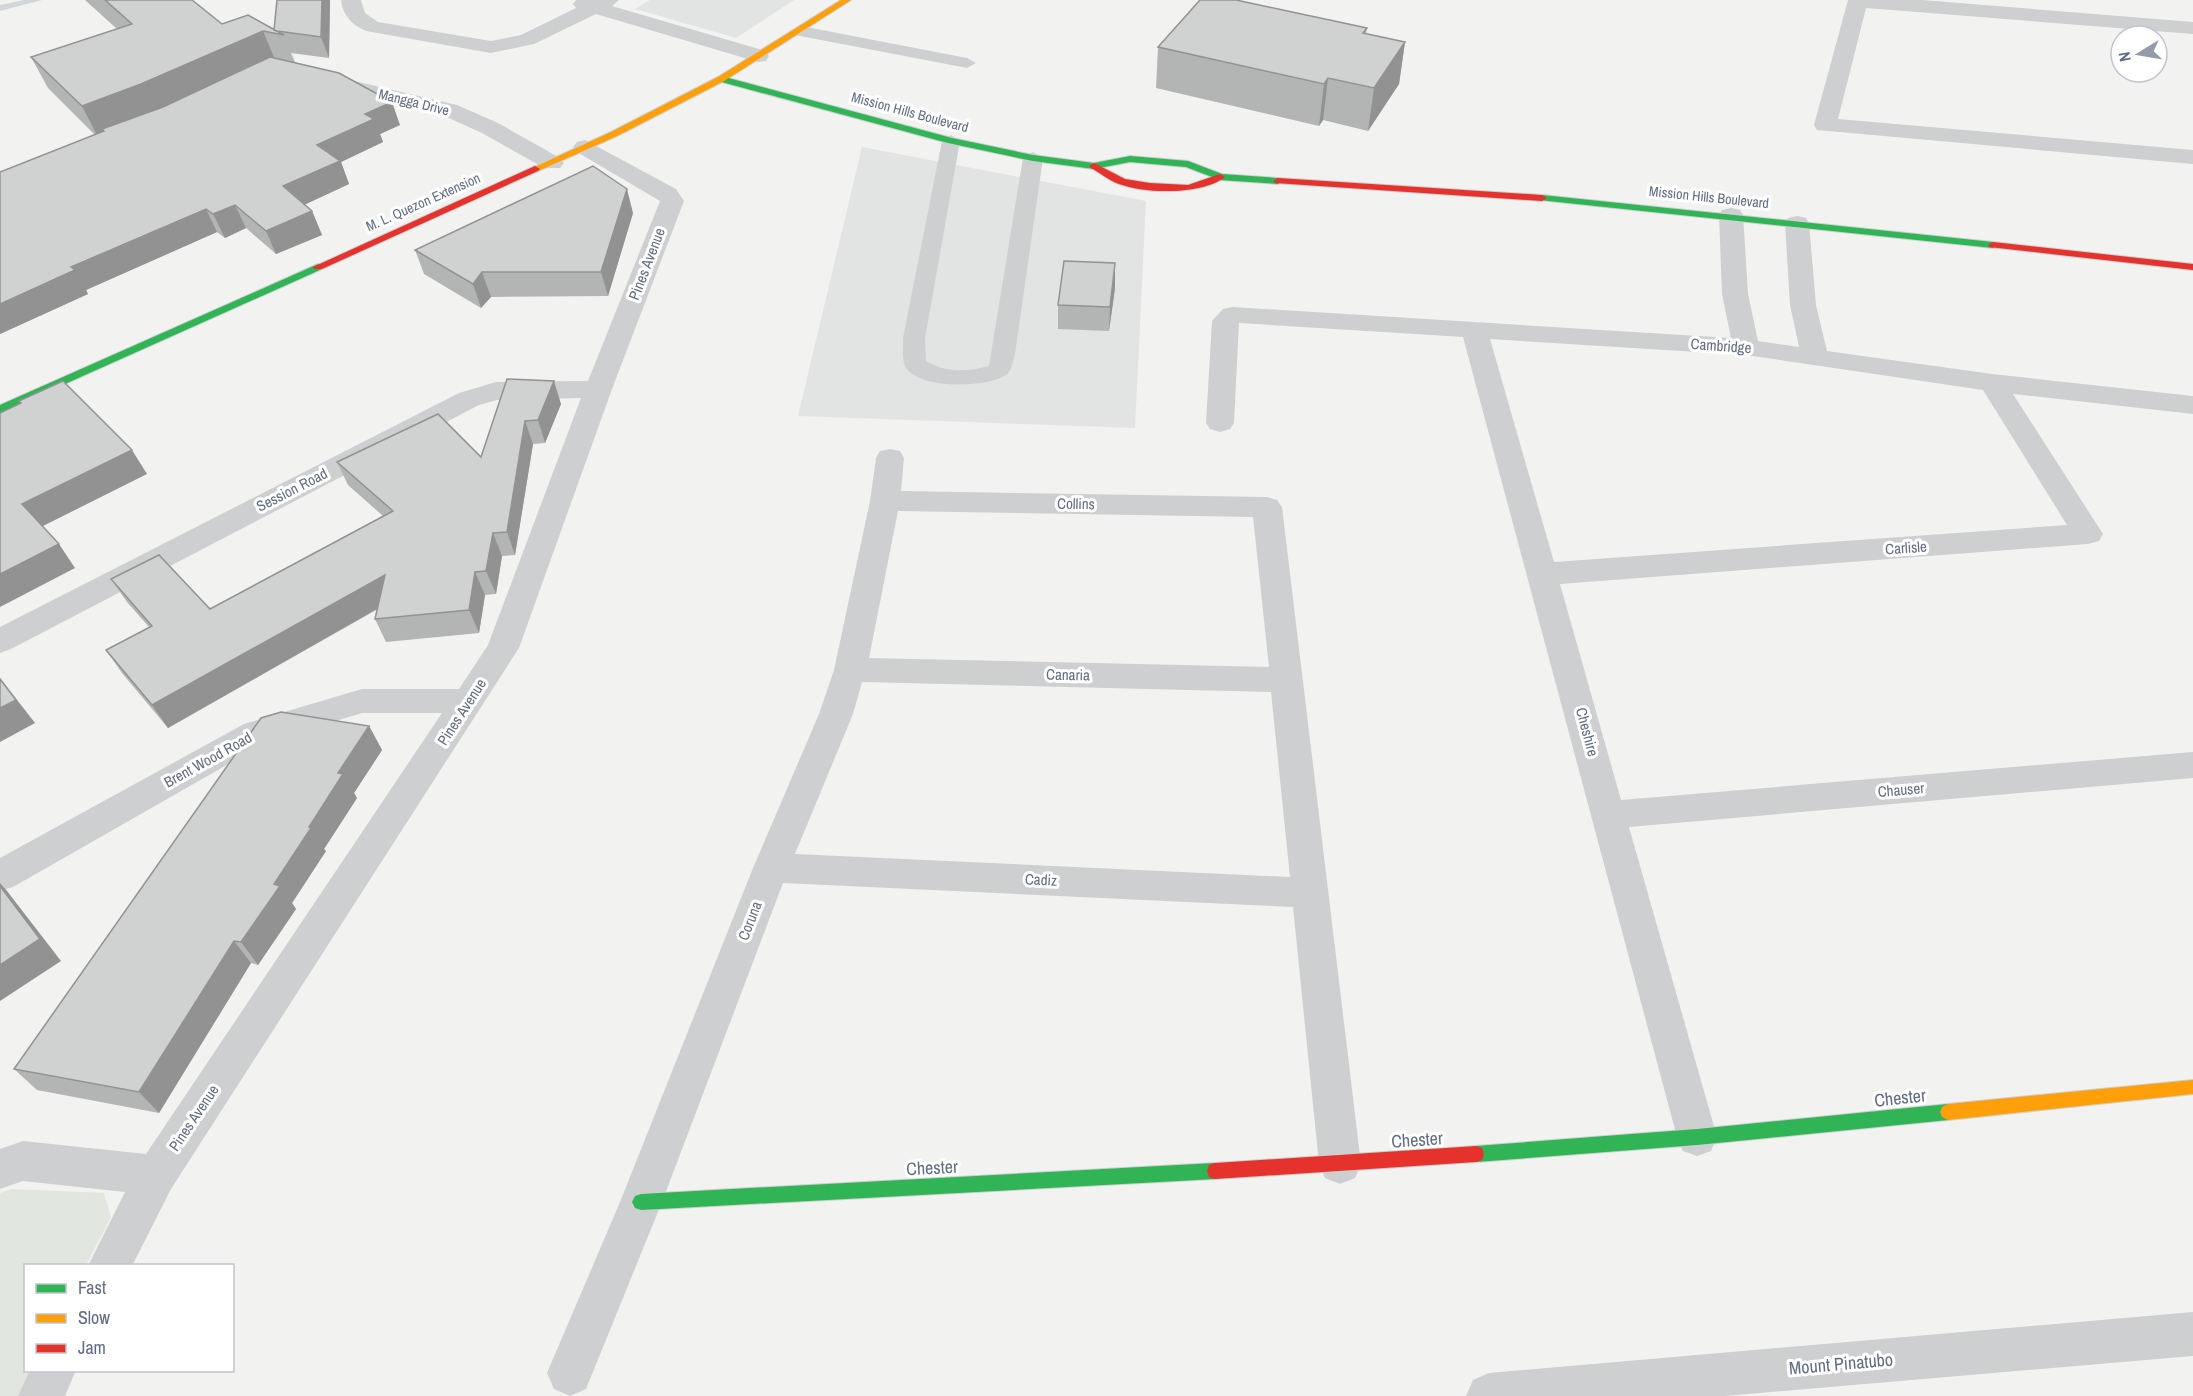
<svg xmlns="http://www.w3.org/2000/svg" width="2193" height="1396" viewBox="0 0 2193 1396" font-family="'Archivo Narrow',sans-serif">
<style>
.built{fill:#e2e3e3}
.green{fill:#e1e6de}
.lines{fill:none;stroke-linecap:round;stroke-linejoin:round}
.stream{fill:#d1d6da;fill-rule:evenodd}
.fast-casing{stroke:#cdd0d0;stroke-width:2}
.slow-casing{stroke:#cdd0d0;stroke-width:2}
.jam-casing{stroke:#cdd0d0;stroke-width:2}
.lane{fill:#cecfd0;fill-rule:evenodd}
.street{fill:#cecfd0;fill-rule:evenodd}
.fast{fill:#30b455;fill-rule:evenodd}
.slow{fill:#ff9f0a;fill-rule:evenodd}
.jam{fill:#e5322d;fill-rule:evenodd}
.wall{fill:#b3b4b4}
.shaded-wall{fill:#929292}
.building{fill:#d0d1d1;stroke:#929292;stroke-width:1.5}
.labels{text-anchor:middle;stroke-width:6;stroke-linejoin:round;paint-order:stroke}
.far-street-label{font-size:14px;fill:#616d83;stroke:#fff}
.street-label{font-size:15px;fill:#616d83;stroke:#fff}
.near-street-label{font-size:18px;fill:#616d83;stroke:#fff}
</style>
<rect width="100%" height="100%" fill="#f2f3f0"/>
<g class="built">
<polygon points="650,0 794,0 736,38 635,9"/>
<polygon points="862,147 1146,201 1135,428 798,416"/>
</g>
<polygon class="green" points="11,1189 104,1193 111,1217 86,1265 26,1266 26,1370 31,1371 18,1396 0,1396 0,1193"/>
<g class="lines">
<polygon class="stream" points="24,0 42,0 0,11 0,5"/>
<defs>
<g id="fast">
<polygon points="721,76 952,138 1033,155 1094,163 1130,156 1188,161 1222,174 1278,178 1283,181 1278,184 1220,180 1186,167 1130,162 1094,169 1033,161 948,143 718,81 717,79"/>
<polygon points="1542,195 1993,242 1998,245 1993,248 1539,200 1537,198"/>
<polygon points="318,264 322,265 322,269 0,413 0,405"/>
<polygon points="1948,1104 1954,1107 1956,1112 1954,1117 1948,1120 1697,1145 1476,1162 1470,1160 1468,1154 1470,1148 1476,1146 1697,1129"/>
<polygon points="1215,1163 1221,1165 1223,1171 1221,1177 1215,1179 641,1210 635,1208 632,1202 635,1196 641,1194"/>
</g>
<g id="slow">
<polygon points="841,0 851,0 724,81 617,136 538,171 530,169 611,132 718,77"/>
<polygon points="2193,1080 2193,1094 1948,1120 1942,1117 1940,1112 1942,1107 1948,1104"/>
</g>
<g id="jam">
<path d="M1094,163L1125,179L1150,183L1188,185L1220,174L1225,177C1202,195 1146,194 1119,184C1110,181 1100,173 1091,168L1089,166Z"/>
<polygon points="535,166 540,169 538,171 322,269 314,269 313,267"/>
<polygon points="1278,178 1542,195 1547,198 1542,201 1275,183 1273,181"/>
<polygon points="1993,242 2193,264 2193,270 1989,247 1988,245"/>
<polygon points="1476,1146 1482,1148 1484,1154 1482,1160 1476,1162 1215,1179 1209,1177 1207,1171 1209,1165 1215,1163"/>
</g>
</defs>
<use href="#fast" class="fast-casing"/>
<use href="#slow" class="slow-casing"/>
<use href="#jam" class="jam-casing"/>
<g class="lane">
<polygon points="801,26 967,58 976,63 967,68 795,35 792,31"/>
<path d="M951,135L960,141L925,338L926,361C947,373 966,372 989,366L1023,158L1033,152L1043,158L1015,354C1013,360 1012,371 1006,375C987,388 917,390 905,366C902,359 903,346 903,338L942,141Z"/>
</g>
<g class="street">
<path d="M341,0H361L365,13L378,22L491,41L521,35L576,8L573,4L576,0H619L612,6L766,51L769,56L766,61L758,62L596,14L534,44L491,53L366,31C352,25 343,16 341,0Z"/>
<polygon points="1848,0 1922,0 2193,22 2193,34 1866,8 1838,119 2193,150 2193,164 1817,130 1814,125"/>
<polygon points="333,76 457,105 498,123 560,158 564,163 560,168 544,168 482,133 442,115 325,88 322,83 325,78"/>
<polygon points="585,140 676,189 684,201 612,389 519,648 171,1189 132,1266 88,1266 125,1192 23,1181 0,1189 0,1149 23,1141 146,1154 442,713 362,713 267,742 13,887 0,891 0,858 244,724 362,689 459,689 488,645 581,398 497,400 479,405 11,649 0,653 0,627 459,393 496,382 588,381 660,201 577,152 573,147 577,142"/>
<path d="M1731,208L1740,210L1743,215L1748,294L1758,341L1799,347L1790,305L1785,223L1788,218L1797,216L1806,218L1809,223L1816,305L1827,351L1992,374L2193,396V414L2013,394L2103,534L2099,541L2088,544L1560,584L1621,800L2193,752V778L1629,827L1717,1137L1711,1151L1697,1156L1683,1151L1677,1137L1463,337L1239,323L1234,423L1230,429L1220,432L1210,429L1206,423L1212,321L1223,309L1232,307L1731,338L1722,294L1719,215L1722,210ZM1490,339L1746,355L1983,390L2067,525L1554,562Z"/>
<path d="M890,449L900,451L904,458L901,491L1267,497L1277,500L1282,507L1361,1164L1355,1178L1340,1184L1325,1178L1319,1164L1293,907L783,883L662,1202L586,1389L570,1396L554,1389L547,1373L620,1202L753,868L819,714L834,670L870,501L876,458L880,451ZM898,511L1253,517L1269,667L869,658ZM862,682L1271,692L1290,877L795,854L853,714Z"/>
<polygon points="2193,1312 2193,1356 1725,1396 1466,1396 1473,1380 1489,1373"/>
<polygon points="30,1370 76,1370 65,1396 18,1396"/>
</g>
<use href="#fast" class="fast"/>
<use href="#slow" class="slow"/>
<use href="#jam" class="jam"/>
</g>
<g class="wall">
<polygon points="85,0 192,0 222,24 274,30 330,0 329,58 291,53 295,62 400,125 380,134 383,142 341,162 349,184 304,205 312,211 322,235 276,254 246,228 225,238 217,232 86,290 88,294 0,334 95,135 48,88 31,57 117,29"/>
<polygon points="1367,28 1366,34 1405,42 1399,84 1368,131 1323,120 1319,126 1156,88 1158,47"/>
<polygon points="633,213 608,296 491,297 481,308 424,274 415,250"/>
<polygon points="1115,263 1115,288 1109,331 1058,329 1058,305"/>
<polygon points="507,379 561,404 545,443 533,444 515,555 502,556 496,594 485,595 479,633 386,642 375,619 378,609 168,728 122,673 106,650 149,627 127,602 111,579 210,609 383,516 348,485 337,462 481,457"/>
<polygon points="369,726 382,750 354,793 357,798 324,849 326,851 292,903 296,909 258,965 251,963 159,1113 37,1090 14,1069"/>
</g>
<g class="shaded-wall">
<polygon points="322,0 330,0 329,58 321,37"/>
<polygon points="263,31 276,62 156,116 102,129 105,135 98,137 82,106"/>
<polygon points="1405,42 1399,84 1368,131 1374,88"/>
<polygon points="1328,78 1323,120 1319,126 1324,84"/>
<polygon points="392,102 400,125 380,134 383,142 341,162 349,184 293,210 283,186 317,145 365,114"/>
<polygon points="627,189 633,213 608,296 601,272"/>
<polygon points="235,205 246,228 225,238 213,214"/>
<polygon points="206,209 217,232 86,290 88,294 0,334 0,304 71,267"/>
<polygon points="312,211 322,235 276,254 266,231"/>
<polygon points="1115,263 1115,288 1109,331 1110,307"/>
<polygon points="482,272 491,297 481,308 473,284"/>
<polygon points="554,381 561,404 545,443 538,420"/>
<polygon points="525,421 533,444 515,555 507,532"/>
<polygon points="132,450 147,474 39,528 22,504"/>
<polygon points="493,533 502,556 496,594 486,571"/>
<polygon points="59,544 75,568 0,607 0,574"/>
<polygon points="475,572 485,595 479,633 469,610"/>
<polygon points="385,575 396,598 168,728 152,705"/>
<polygon points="0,678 35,723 0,742"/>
<polygon points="369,726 382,750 354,793 357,798 324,849 326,851 292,903 296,909 258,965 241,942 274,884 309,827 338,773"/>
<polygon points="0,883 7,891 61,961 0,1001"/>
<polygon points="234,941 251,963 159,1113 139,1092"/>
</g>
<g class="building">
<polygon points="105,0 192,0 222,24 248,15 284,35 263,31 141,84 82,106 31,57 132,24"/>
<polygon points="277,0 322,0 321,37 277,31 274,30"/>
<polygon points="1200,0 1236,0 1367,28 1363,33 1405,42 1374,88 1328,78 1324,84 1158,47"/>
<polygon points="270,57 339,73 392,102 365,114 374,119 317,145 340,161 283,186 312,211 266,231 235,205 213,214 206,209 71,267 75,270 0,304 0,172 104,131 102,129 163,107"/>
<polygon points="593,166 627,189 601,272 482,272 473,284 415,250"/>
<polygon points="1064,261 1115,263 1110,307 1058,305"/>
<polygon points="507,379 554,381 538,420 525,421 507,532 493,533 486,571 475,572 469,610 375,619 385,575 152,705 106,650 152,626 111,579 159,555 210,609 393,511 337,462 438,414 481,457"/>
<polygon points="63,381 132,450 22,504 59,544 0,574 0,413 21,403 19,401"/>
<polygon points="0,679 16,700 0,708"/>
<polygon points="281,712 369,726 338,773 343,774 309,827 311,828 274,884 280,886 241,942 234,941 139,1092 14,1069 261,718"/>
<polygon points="0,886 40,939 0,965"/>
</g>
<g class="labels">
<g class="far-street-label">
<text transform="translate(414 102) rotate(14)" y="5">Mangga Drive</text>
<text transform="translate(910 112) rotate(15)" y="5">Mission Hills Boulevard</text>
<text transform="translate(1709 197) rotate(6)" y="5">Mission Hills Boulevard</text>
<text transform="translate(423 202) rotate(-24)" y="5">M. L. Quezon Extension</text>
</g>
<g class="street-label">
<text transform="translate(647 264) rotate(-69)" y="5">Pines Avenue</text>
<text transform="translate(1721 346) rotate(4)" y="5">Cambridge</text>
<text transform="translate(292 490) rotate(-27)" y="5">Session Road</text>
<text transform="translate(1076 504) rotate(1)" y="5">Collins</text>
<text transform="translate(1906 548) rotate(-4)" y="5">Carlisle</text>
<text transform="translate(1068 675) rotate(1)" y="5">Canaria</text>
<text transform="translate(462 712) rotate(-57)" y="5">Pines Avenue</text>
<text transform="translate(1587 732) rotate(75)" y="5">Cheshire</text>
<text transform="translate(208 760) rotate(-29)" y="5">Brent Wood Road</text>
<text transform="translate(1901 790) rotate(-5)" y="5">Chauser</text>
<text transform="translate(1041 880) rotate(3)" y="5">Cadiz</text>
<text transform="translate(750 921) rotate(-69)" y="5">Coruna</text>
<text transform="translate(194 1118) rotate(-56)" y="5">Pines Avenue</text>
</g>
<g class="near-street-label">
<text transform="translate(1900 1098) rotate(-6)" y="6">Chester</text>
<text transform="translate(1417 1140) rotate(-4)" y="6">Chester</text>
<text transform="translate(932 1168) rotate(-3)" y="6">Chester</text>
<text transform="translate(1841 1364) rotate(-5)" y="6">Mount Pinatubo</text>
</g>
</g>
<rect x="24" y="1264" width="210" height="108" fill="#ffffff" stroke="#c0c5cd" stroke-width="1.5"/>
<rect x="36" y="1284" width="30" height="9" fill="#30b455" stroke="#c0c5cd" stroke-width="1.5"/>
<text x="78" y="1294" font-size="18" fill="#616d83">Fast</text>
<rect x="36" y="1314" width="30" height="9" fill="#ff9f0a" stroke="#c0c5cd" stroke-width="1.5"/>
<text x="78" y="1324" font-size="18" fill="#616d83">Slow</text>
<rect x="36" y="1344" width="30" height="9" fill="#e5322d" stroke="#c0c5cd" stroke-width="1.5"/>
<text x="78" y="1354" font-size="18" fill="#616d83">Jam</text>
<g transform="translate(2139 54) rotate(259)"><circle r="28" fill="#ffffff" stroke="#c0c5cd" stroke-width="1.5"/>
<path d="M0-4.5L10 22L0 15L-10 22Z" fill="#949ca9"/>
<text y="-9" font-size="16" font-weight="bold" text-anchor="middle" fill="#616d83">N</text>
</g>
</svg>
